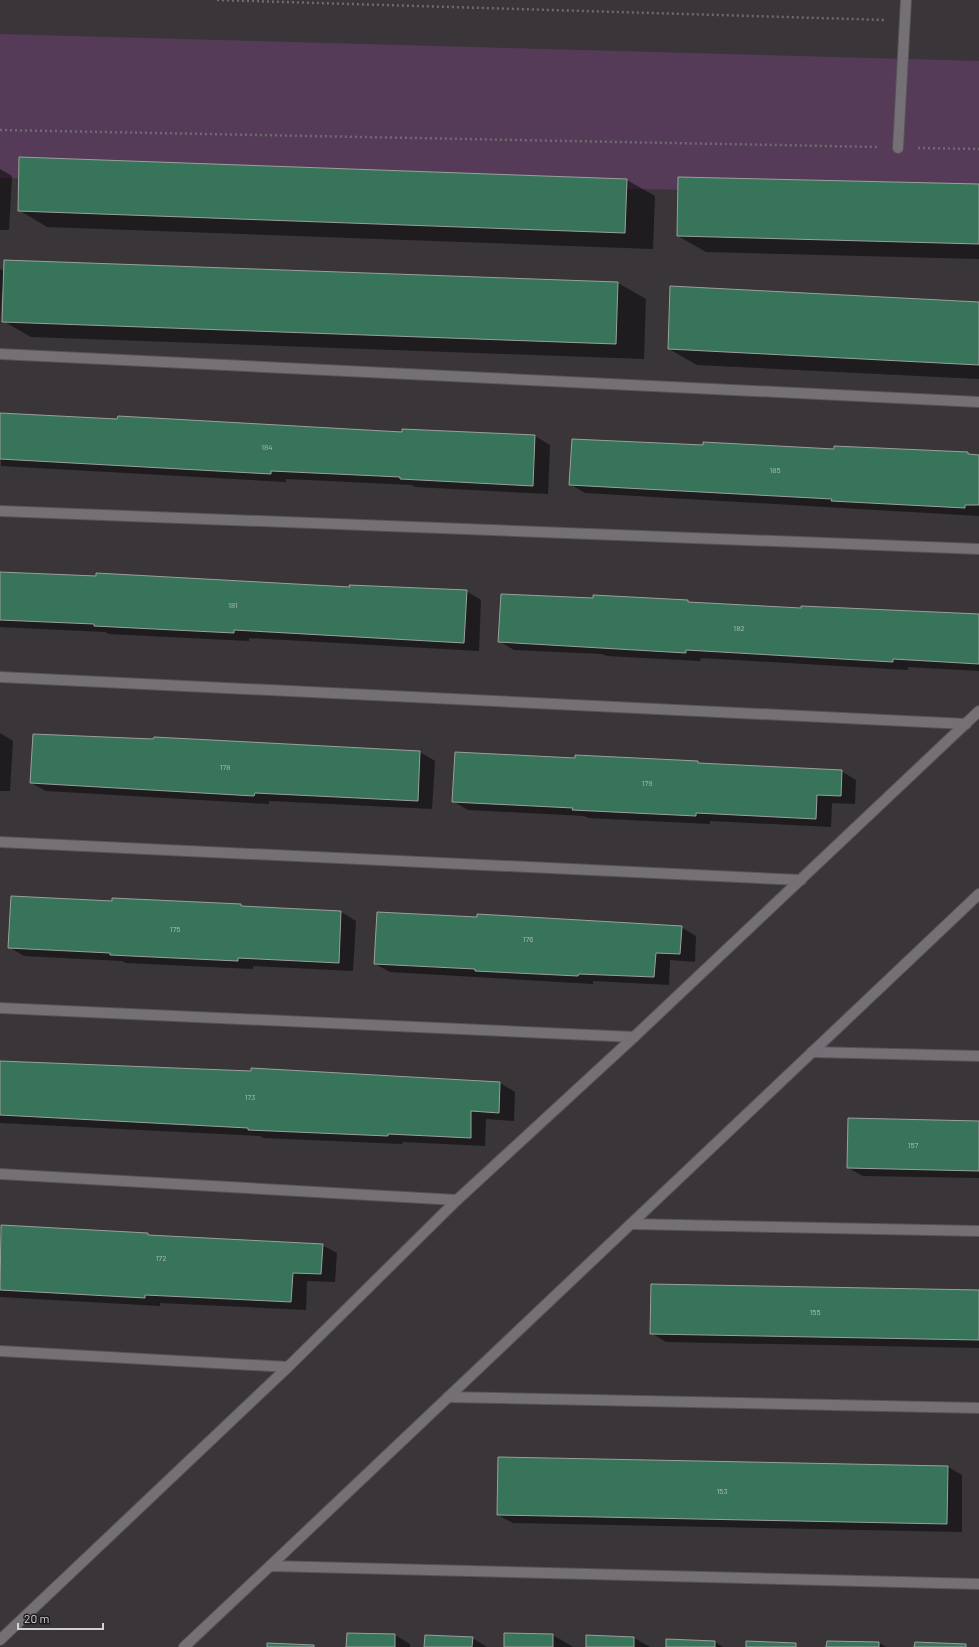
<svg xmlns="http://www.w3.org/2000/svg" width="979" height="1647" viewBox="0 0 979 1647" font-family="Barlow,sans-serif">
<style>
.green{fill:#563b59}
.shadow{fill:#0007}
.building{fill:#377459;stroke:#9aa09c}
.lines{fill:none;stroke-linecap:round;stroke-linejoin:round}
.minor-casing{stroke:#565356;stroke-width:12}
.path{stroke:#6f6b6f;stroke-width:2.5;stroke-dasharray:2 3;stroke-linecap:butt}
.minor{stroke:#747075;stroke-width:10}
.labels{text-anchor:middle;stroke-width:3;stroke-linejoin:round;paint-order:stroke}
.number-label{font-size:8px;fill:#acb9b4}
</style>
<rect width="100%" height="100%" fill="#393539"/>
<polygon class="green" points="0,34 979,61 979,195 0,178"/>
<g class="shadow">
<polygon points="0,169 12,176 9,230 0,230"/>
<polygon points="627,180 655,196 653,249 47,227 19,210"/>
<polygon points="979,185 979,259 706,252 678,236"/>
<polygon points="0,269 4,271 618,283 646,299 644,359 31,337 3,321 4,290 2,290 0,325"/>
<polygon points="979,303 979,379 697,365 669,349"/>
<polygon points="0,414 403,433 403,430 535,436 550,445 548,494 415,487 412,485 286,479 286,482 1,466"/>
<polygon points="704,446 967,453 971,456 979,456 979,516 585,493 570,484"/>
<polygon points="0,573 351,588 466,591 481,600 479,651 249,638 249,641 109,634 105,632 0,627"/>
<polygon points="594,597 688,601 692,603 979,615 979,671 908,667 908,670 701,658 700,661 607,656 602,654 514,650 499,641 594,599"/>
<polygon points="0,733 13,741 10,791 0,791"/>
<polygon points="420,752 435,761 432,809 269,801 269,804 46,791 31,783"/>
<polygon points="576,759 698,762 703,765 841,771 856,780 855,804 832,803 831,827 710,821 710,824 588,818 584,816 468,810 454,802"/>
<polygon points="113,902 241,905 245,908 341,912 356,921 353,971 253,966 253,969 126,963 122,961 24,956 9,947"/>
<polygon points="478,918 681,927 696,936 695,962 670,960 669,985 593,981 593,984 390,972 375,964"/>
<polygon points="0,1062 252,1072 252,1069 500,1083 515,1092 514,1121 486,1119 485,1146 403,1142 402,1144 264,1138 260,1136 0,1123"/>
<polygon points="979,1122 979,1178 863,1176 848,1168"/>
<polygon points="0,1229 148,1234 152,1236 322,1245 337,1253 335,1282 307,1281 306,1310 160,1303 160,1306 0,1297"/>
<polygon points="979,1291 979,1348 666,1342 651,1333"/>
<polygon points="948,1467 962,1475 962,1532 513,1523 498,1515"/>
<polygon points="395,1635 410,1644 410,1647 347,1647"/>
<polygon points="553,1635 573,1647 505,1647"/>
<polygon points="472,1638 487,1647 425,1647"/>
<polygon points="634,1638 650,1647 587,1647"/>
<polygon points="715,1642 723,1647 667,1647"/>
<polygon points="828,1642 879,1643 886,1647 827,1647"/>
</g>
<g class="building">
<polygon points="19,157 627,179 625,233 18,211"/>
<polygon points="678,177 979,184 979,244 677,236"/>
<polygon points="4,260 618,282 616,344 2,322"/>
<polygon points="670,286 979,302 979,365 668,349"/>
<polygon points="0,413 117,419 118,416 402,432 402,429 535,435 533,486 400,479 400,477 271,471 271,474 0,459"/>
<polygon points="572,439 703,445 703,442 834,449 834,446 968,452 968,454 979,455 979,505 965,505 965,508 831,501 832,499 569,485"/>
<polygon points="0,572 96,576 96,573 350,587 349,585 467,590 464,643 234,630 234,633 94,626 94,624 0,620"/>
<polygon points="501,594 593,598 593,595 688,600 688,602 801,608 801,606 979,614 979,664 893,659 893,662 686,650 686,653 498,642"/>
<polygon points="33,734 153,739 154,737 420,751 418,801 255,793 254,796 30,783"/>
<polygon points="455,752 575,758 575,755 698,761 698,763 842,770 841,796 817,795 816,819 696,813 696,816 572,810 573,808 452,802"/>
<polygon points="11,896 112,901 112,898 241,904 241,906 341,911 339,963 238,958 238,961 110,955 110,953 8,948"/>
<polygon points="377,912 477,917 477,914 682,926 680,954 656,953 654,977 579,974 578,976 475,971 475,969 374,964"/>
<polygon points="0,1061 251,1071 251,1068 500,1082 499,1113 471,1111 471,1138 388,1134 388,1136 248,1130 248,1128 0,1115"/>
<polygon points="848,1118 979,1121 979,1171 847,1168"/>
<polygon points="1,1225 148,1233 148,1235 323,1244 321,1274 293,1273 291,1302 145,1295 145,1298 0,1290"/>
<polygon points="651,1284 979,1290 979,1340 650,1334"/>
<polygon points="498,1457 948,1466 947,1524 497,1515"/>
<polygon points="347,1633 395,1634 395,1647 346,1647"/>
<polygon points="504,1633 553,1634 553,1647 504,1647"/>
<polygon points="425,1635 473,1637 472,1647 424,1647"/>
<polygon points="586,1635 634,1637 634,1647 586,1647"/>
<polygon points="666,1639 715,1641 715,1647 666,1647"/>
<polygon points="746,1641 796,1643 796,1647 746,1647"/>
<polygon points="827,1641 879,1642 879,1647 826,1647"/>
<polygon points="915,1642 966,1644 966,1647 914,1647"/>
<polygon points="267,1643 314,1645 314,1647 267,1647"/>
</g>
<g class="lines">
<defs>
<g id="minor">
<polyline points="898,148 906,0"/>
<polyline points="0,354 979,402"/>
<polyline points="0,511 979,549"/>
<polyline points="0,677 966,724"/>
<polyline points="0,842 801,880"/>
<polyline points="0,1008 634,1037"/>
<polyline points="812,1052 979,1056"/>
<polyline points="0,1174 457,1200"/>
<polyline points="631,1224 979,1231"/>
<polyline points="0,1351 288,1367"/>
<polyline points="448,1397 979,1408"/>
<polyline points="270,1566 979,894"/>
<polyline points="0,1640 288,1367 457,1200 634,1037 979,711"/>
<polyline points="184,1647 270,1566 979,1584"/>
</g>
</defs>
<use href="#minor" class="minor-casing"/>
<g class="path">
<polyline points="217,0 885,20"/>
<polyline points="0,130 879,147"/>
<polyline points="918,148 979,149"/>
</g>
<use href="#minor" class="minor"/>
</g>
<g class="labels">
<g class="number-label">
<text x="267" y="450">184</text>
<text x="775" y="473">185</text>
<text x="233" y="608">181</text>
<text x="739" y="631">182</text>
<text x="225" y="770">178</text>
<text x="647" y="786">179</text>
<text x="175" y="932">175</text>
<text x="528" y="942">176</text>
<text x="250" y="1100">173</text>
<text x="913" y="1148">157</text>
<text x="161" y="1261">172</text>
<text x="815" y="1315">155</text>
<text x="722" y="1494">153</text>
</g>
</g>
<path d="M18 1623v6h85v-6" fill="none" stroke="#d3d0d3" stroke-width="2"/>
<text x="24" y="1623" font-size="12" fill="#d3d0d3" stroke="#1f1d1f" stroke-width="3" paint-order="stroke">20 m</text>
</svg>
